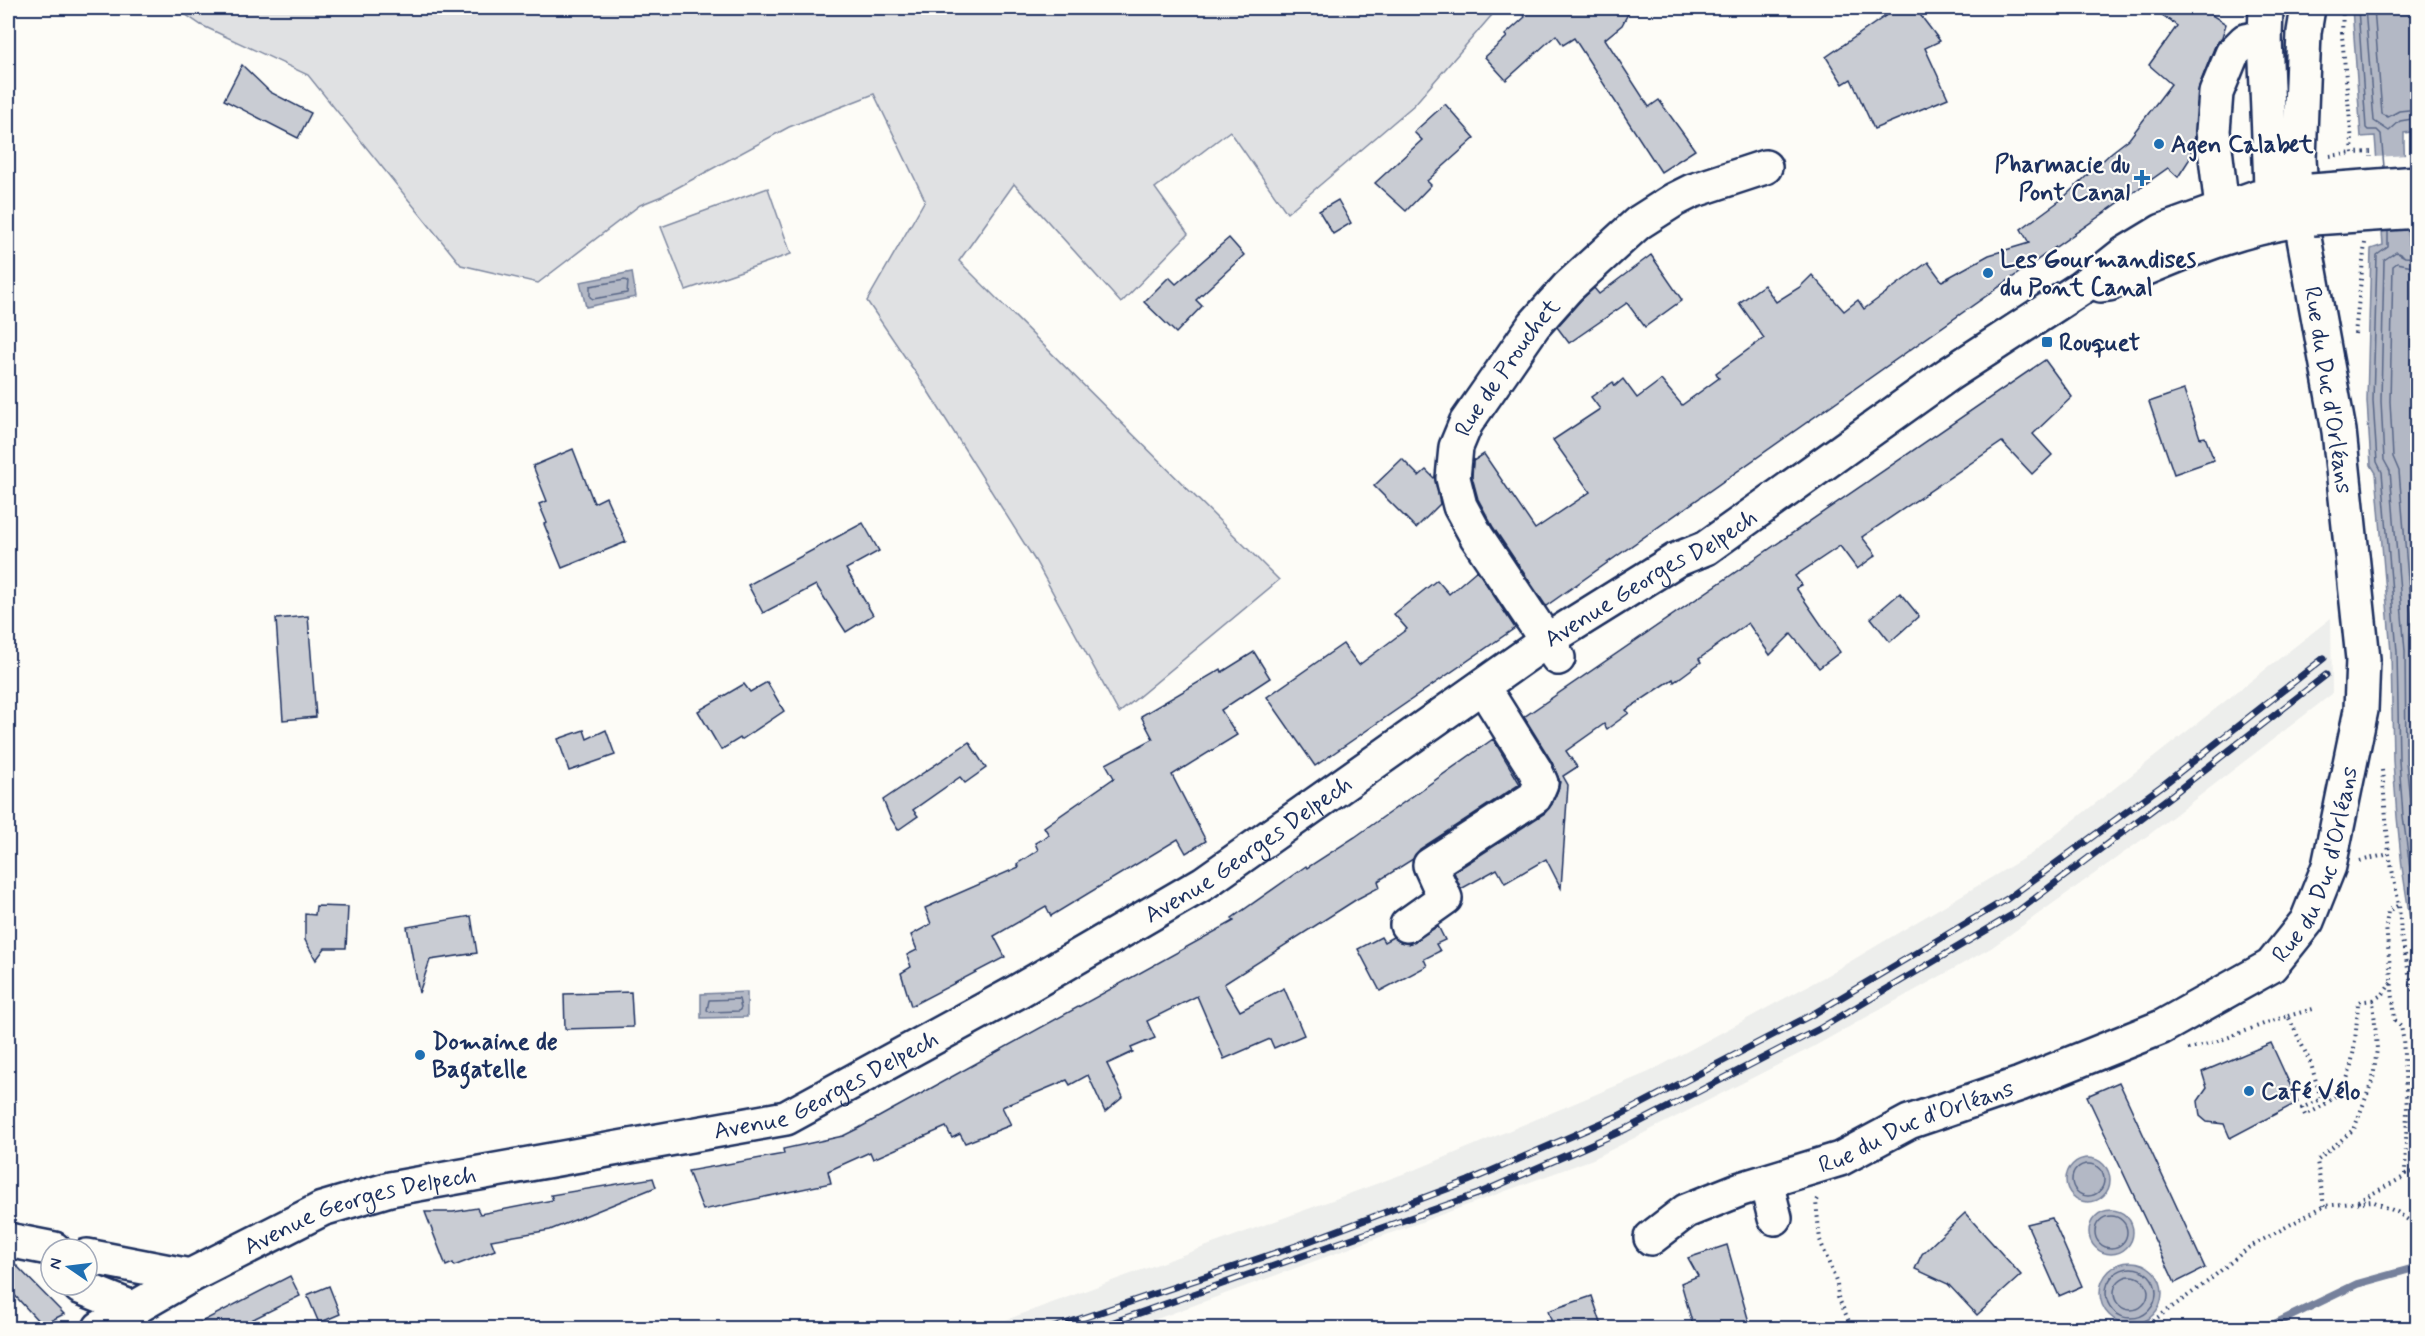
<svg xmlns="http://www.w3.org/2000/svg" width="2425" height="1336" viewBox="0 0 2425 1336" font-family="Mynerve,sans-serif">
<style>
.built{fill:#edeeec}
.green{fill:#e0e1e3;stroke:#7e88a0;stroke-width:1.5}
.water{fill:#b3b8c5;stroke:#76819c;stroke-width:1.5}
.pier{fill:#fdfcf7}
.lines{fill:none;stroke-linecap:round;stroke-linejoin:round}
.shore{stroke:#586687;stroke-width:1.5}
.stream{stroke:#76819c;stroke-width:8}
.building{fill:#c9ccd3;stroke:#1b2f5e;stroke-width:1.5}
.minor-casing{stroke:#1b2f5e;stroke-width:38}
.major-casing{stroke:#1b2f5e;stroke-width:38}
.path{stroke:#1b2f5e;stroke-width:4;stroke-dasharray:1.5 4.5;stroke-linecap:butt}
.minor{stroke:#fdfcf7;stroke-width:33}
.major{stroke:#fdfcf7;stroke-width:33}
.rail-casing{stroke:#1b2f5e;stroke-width:7}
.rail{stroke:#fdfcf7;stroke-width:4.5;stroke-dasharray:14;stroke-linecap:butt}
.major-bridge-casing{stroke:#1b2f5e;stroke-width:38;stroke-linecap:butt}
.major-bridge{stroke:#fdfcf7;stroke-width:33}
.poi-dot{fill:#1f6fb2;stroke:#fdfcf7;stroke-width:2}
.labels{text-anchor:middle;stroke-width:4.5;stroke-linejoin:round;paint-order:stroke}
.poi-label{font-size:24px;font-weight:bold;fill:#1b2f5e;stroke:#fdfcf7;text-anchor:start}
.street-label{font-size:24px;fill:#1b2f5e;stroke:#fdfcf7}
</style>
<rect width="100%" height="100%" fill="#fdfcf7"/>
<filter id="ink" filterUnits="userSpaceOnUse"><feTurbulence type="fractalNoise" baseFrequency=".0167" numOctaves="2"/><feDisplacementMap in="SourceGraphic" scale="12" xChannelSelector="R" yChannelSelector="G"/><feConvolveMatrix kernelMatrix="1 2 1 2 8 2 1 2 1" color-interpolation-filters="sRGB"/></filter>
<g filter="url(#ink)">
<polygon class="built" points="2331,618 2332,694 2150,834 1991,948 1811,1048 1593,1159 1132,1328 984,1328 1422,1167 1649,1072 1824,977 2031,854"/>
<g class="green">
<polygon points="176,8 1498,8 1414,105 1287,213 1230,131 1155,188 1188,234 1121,303 1014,184 959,261 1279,580 1119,713 1036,562 926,388 867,301 925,200 874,94 789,127 662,196 640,205 538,283 461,265 308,75 201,25"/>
<polygon points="768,188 791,254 686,290 661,227"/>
</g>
<g class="water">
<polygon points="2352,8 2417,8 2417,131 2404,133 2404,145 2408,244 2418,245 2417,965 2402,867 2397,817 2393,761 2391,652 2376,473 2371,465 2367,401 2371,249 2383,245 2375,136 2361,137"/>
<polygon points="632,272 636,297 586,307 580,282"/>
<polygon points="747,992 747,1017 701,1018 701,994"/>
<circle cx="2088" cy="1180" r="22"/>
<circle cx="2111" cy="1232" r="22"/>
<circle cx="2131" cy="1293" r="31"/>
</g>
<polygon class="pier" points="2408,155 2411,224 2379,226 2375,157"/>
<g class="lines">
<g class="shore">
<polyline points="2358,8 2366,128 2368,130 2377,130 2381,134 2384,167"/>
<polyline points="2365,8 2374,121 2389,131 2400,121 2418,118"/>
<polyline points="2374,8 2382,114 2388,117 2399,111 2418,109"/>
<polyline points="2388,231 2388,247 2377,255 2373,401 2377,462 2382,472 2397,652 2399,761 2403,816 2418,929"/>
<polyline points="2418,258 2405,257 2396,252 2384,260 2381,401 2384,460 2390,471 2405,651 2406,761 2418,880"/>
<polyline points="2418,267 2397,263 2393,266 2390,401 2393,457 2399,471 2414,651 2418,790"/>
<polygon points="625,280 628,282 627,293 593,299 590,297 590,286"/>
<polygon points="739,999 741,1008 739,1011 710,1012 707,1010 709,1000"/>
<circle cx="2088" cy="1180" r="16"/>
<circle cx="2111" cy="1232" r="16"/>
<circle cx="2131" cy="1293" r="25"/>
<circle cx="2131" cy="1293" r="17"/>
</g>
<polyline class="stream" points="2266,1328 2357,1284 2418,1267"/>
</g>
<g class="building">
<polygon points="1519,8 1631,8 1622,25 1605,39 1649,107 1659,100 1695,150 1661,172 1574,38 1563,45 1556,35 1506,80 1485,57 1507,37 1505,35 1525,17"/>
<polygon points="1897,8 1915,8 1940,41 1925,48 1948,98 1874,129 1851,79 1843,84 1826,57"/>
<polygon points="2153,8 2201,8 2226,24 2222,37 2215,46 2199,86 2195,137 2189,160 2178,177 2168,168 1546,606 1493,527 1478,499 1472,477 1473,461 1484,454 1535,529 1590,492 1553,440 1600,409 1591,397 1613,382 1615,386 1623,379 1637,398 1661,380 1682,405 1719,378 1716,373 1764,338 1739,303 1764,285 1776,302 1800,287 1812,275 1844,311 1858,300 1864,309 1928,262 1942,281 1989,255 2029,243 2021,229 2062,199 2112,152 2129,139 2171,84 2149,65 2177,26"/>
<polygon points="242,65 270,92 311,113 298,138 224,100"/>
<polygon points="1445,104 1475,138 1427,181 1431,185 1406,211 1375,183 1422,140 1414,132"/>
<polygon points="1338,200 1351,223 1333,234 1319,211"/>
<polygon points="1229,238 1244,255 1196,300 1202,306 1176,333 1144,302 1169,277 1176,284"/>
<polygon points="1651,255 1682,300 1645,327 1627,303 1569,343 1557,327 1581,300 1594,288 1599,294"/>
<polygon points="2045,360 2072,397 2033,434 2052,455 2032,474 2002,442 1862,537 1876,555 1857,569 1840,546 1795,576 1802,585 1796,588 1840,652 1819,668 1791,634 1770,655 1748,623 1699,659 1701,662 1685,674 1674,682 1673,679 1626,710 1629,713 1607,729 1604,724 1566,751 1577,767 1563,776 1568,785 1561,888 1546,859 1505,883 1497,869 1461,889 1454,872 1545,813 1552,804 1558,790 1560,782 1552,762 1524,717"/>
<polygon points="2184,390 2200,438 2205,437 2214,460 2174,474 2149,402"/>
<polygon points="573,449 594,503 606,497 626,542 562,568 544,524 547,523 539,504 547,501 533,466"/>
<polygon points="1402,459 1419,476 1426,470 1435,479 1440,504 1416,528 1374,486"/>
<polygon points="863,523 879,551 846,569 873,615 846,632 816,585 763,613 748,585"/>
<polygon points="1477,570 1515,628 1315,766 1267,697 1343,644 1359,665 1407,629 1394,614 1437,580 1449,594"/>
<polygon points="1900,593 1919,616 1890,642 1871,618"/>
<polygon points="308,616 316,717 283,720 276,619"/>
<polygon points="1254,652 1270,678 1221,710 1237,735 1172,775 1206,841 1186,853 1178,839 1051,916 1046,906 994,936 1005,957 911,1006 901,973 911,967 907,955 917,950 911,935 931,924 925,908 1019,867 1017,864 1038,850 1035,843 1049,835 1044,827 1114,778 1106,764 1153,739 1141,716 1221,669 1222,672"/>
<polygon points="767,682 784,711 741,740 740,738 721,750 698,711 744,684 750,692"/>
<polygon points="584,730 587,739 606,730 615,755 569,771 558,739"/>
<polygon points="1493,739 1520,784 1420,849 1413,859 1378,881 1380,887 1357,899 1224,984 1240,1011 1284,988 1304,1035 1274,1048 1270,1039 1224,1059 1197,996 1147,1021 1155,1038 1131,1048 1133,1052 1107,1064 1123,1097 1105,1112 1088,1075 1070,1085 1067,1080 1002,1107 1011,1125 965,1143 960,1134 952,1138 946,1127 873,1159 870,1152 828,1171 831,1183 703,1210 688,1171 784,1154 783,1149 843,1136 859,1128 1234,921 1232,918 1306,866 1307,868 1355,837"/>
<polygon points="969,742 986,768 965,783 960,777 913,810 918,816 898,830 890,817 883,800"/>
<polygon points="316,906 348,907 346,948 325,948 316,960 305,940 305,914 315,915"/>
<polygon points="471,916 477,953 430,960 419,993 407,927"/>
<polygon points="1438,926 1445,940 1436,944 1440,951 1424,959 1427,966 1380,991 1358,949 1381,937 1384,942 1393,937 1400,942 1409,944"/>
<polygon points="631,992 633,1027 565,1029 564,994"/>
<polygon points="2271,1043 2298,1102 2230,1138 2224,1124 2207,1122 2200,1116 2198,1101 2207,1088 2202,1072"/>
<polygon points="2119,1082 2205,1268 2175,1283 2087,1096"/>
<polygon points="653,1178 656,1187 550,1230 491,1240 495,1250 454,1266 453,1263 446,1266 425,1212 453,1212 477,1208 480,1214 553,1200 551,1195"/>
<polygon points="1965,1213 2021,1275 1977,1315 1948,1284 1915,1269 1922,1254"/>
<polygon points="2052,1218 2082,1286 2059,1296 2027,1224"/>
<polygon points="1727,1245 1751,1329 1694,1329 1681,1283 1698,1276 1688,1258"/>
<polygon points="8,1259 11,1260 64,1314 42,1325 8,1288"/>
<polygon points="290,1276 300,1296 233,1329 199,1329 197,1324"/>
<polygon points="329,1286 340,1314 319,1323 307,1295"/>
<polygon points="1592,1296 1603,1329 1554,1329 1548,1311"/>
</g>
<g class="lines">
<defs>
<g id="minor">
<polyline points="2266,8 2265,37 2272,211"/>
<polyline points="2224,226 2213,131 2216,93 2232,54 2245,41 2265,37"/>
<path id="s1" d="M1558,658L1477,537L1460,506L1453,478L1456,447L1466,423L1534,325L1568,287L1638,223L1674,200L1692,191L1765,167"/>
<polyline points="1407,925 1445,898 1430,865 1535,797 1541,783 1535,770 1493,703"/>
<polyline points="1766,1182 1775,1218"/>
<path id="s2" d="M1651,1238L1686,1211L1741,1189L1840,1159L1909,1122L2020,1084L2162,1027L2271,966L2307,921L2329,866L2361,710L2363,659L2339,431L2304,238L2302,206L2299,159L2304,32L2308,8"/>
</g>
<g id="major">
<path d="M2101,285L2109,284C2179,255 2236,227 2313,218"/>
<polyline points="8,1240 54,1249"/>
<polyline points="87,1256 190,1276"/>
<polyline points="80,1287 135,1309"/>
<path id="s3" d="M100,1328L190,1276L322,1209L390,1189L786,1118L1015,993L1204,883L1546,641L1676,560L1706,548L1949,374L2081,288L2124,254L2162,231L2256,197L2312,191"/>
</g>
</defs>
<use href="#minor" class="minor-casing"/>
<use href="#major" class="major-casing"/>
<g class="path">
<polyline points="2343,8 2342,36 2353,153 2371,152 2371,157"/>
<polyline points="2330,156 2353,153"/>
<polyline points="2355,334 2365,243"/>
<polyline points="2382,770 2389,854 2399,905 2401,935 2413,992 2418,996"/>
<polyline points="2360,861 2389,854"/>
<polyline points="2373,1000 2383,994 2391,983"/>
<polyline points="2288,1016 2313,1009"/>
<path d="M2188,1049C2223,1042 2254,1026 2288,1016L2311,1064L2321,1099L2302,1108L2305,1115C2320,1108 2334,1100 2343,1087C2354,1071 2357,1022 2358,1002L2373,1000L2377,1049L2373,1079L2354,1129L2317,1161L2324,1206"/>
<polyline points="2405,1174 2418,1171"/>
<polyline points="1818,1199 1816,1202 1820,1240 1837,1284 1838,1297 1852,1328"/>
<polyline points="2358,1201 2402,1178 2405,1174 2407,1110 2403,1037 2401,1026 2395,1020 2386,926 2388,911 2399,905"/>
<polyline points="2143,1328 2207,1282 2248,1248 2324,1206 2372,1201 2397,1212 2418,1227"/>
</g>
<use href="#minor" class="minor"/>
<use href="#major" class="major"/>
<defs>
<g id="rail">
<polyline points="1053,1328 1296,1246 1468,1181 1618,1116 1815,1013 2007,899 2163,785 2324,658"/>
<polyline points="1097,1328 1478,1194 1626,1129 1821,1028 2017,912 2172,795 2326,675"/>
</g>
</defs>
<use href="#rail" class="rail-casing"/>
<use href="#rail" class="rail"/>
<defs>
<g id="major-bridge">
<polyline points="2312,191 2418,183"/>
<polyline points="2313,218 2418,211"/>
</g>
</defs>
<use href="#major-bridge" class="major-bridge-casing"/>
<use href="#major-bridge" class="major-bridge"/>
</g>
</g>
<g class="poi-dot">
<circle cx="2159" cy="144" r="6"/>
<path d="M2139 169h6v6h6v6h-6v6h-6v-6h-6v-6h6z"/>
<circle cx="1988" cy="273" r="6"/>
<rect x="2041" y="336" width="12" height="12" rx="3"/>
<circle cx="420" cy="1055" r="6"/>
<circle cx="2249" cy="1091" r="6"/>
</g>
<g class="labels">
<g class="poi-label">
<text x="2171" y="152">Agen Calabet</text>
<text x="2130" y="172" text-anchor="end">Pharmacie du<tspan x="2130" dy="28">Pont Canal</tspan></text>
<text x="2000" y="267">Les Gourmandises<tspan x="2000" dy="28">du Pont Canal</tspan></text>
<text x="2059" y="350">Rouquet</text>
<text x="432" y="1049">Domaine de<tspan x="432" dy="28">Bagatelle</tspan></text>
<text x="2261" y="1099">Café Vélo</text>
</g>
<g class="street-label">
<text dy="8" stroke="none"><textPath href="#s1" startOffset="336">Rue de Prouchet</textPath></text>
<text transform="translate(2329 390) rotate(81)" y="8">Rue du Duc d'Orléans</text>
<text dy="8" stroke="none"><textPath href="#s3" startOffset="1746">Avenue Georges Delpech</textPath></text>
<text dy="8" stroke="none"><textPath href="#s3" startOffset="1260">Avenue Georges Delpech</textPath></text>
<text dy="8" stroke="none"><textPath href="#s2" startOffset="794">Rue du Duc d'Orléans</textPath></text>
<text dy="8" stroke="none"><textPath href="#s3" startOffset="774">Avenue Georges Delpech</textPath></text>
<text dy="8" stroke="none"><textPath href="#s2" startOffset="290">Rue du Duc d'Orléans</textPath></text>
<text dy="8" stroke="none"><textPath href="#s3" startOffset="288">Avenue Georges Delpech</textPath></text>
</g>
</g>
<rect width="2425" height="1336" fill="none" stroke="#fdfcf7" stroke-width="30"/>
<rect x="15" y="15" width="2395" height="1306" fill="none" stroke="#1b2f5e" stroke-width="2" filter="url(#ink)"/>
<g transform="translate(69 1267) rotate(284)"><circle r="28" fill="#fdfcf7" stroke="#a3aaba" stroke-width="1.5"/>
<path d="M0-4.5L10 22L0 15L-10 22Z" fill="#1f6fb2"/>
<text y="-9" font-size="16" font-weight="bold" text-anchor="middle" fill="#1b2f5e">N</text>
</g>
</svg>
